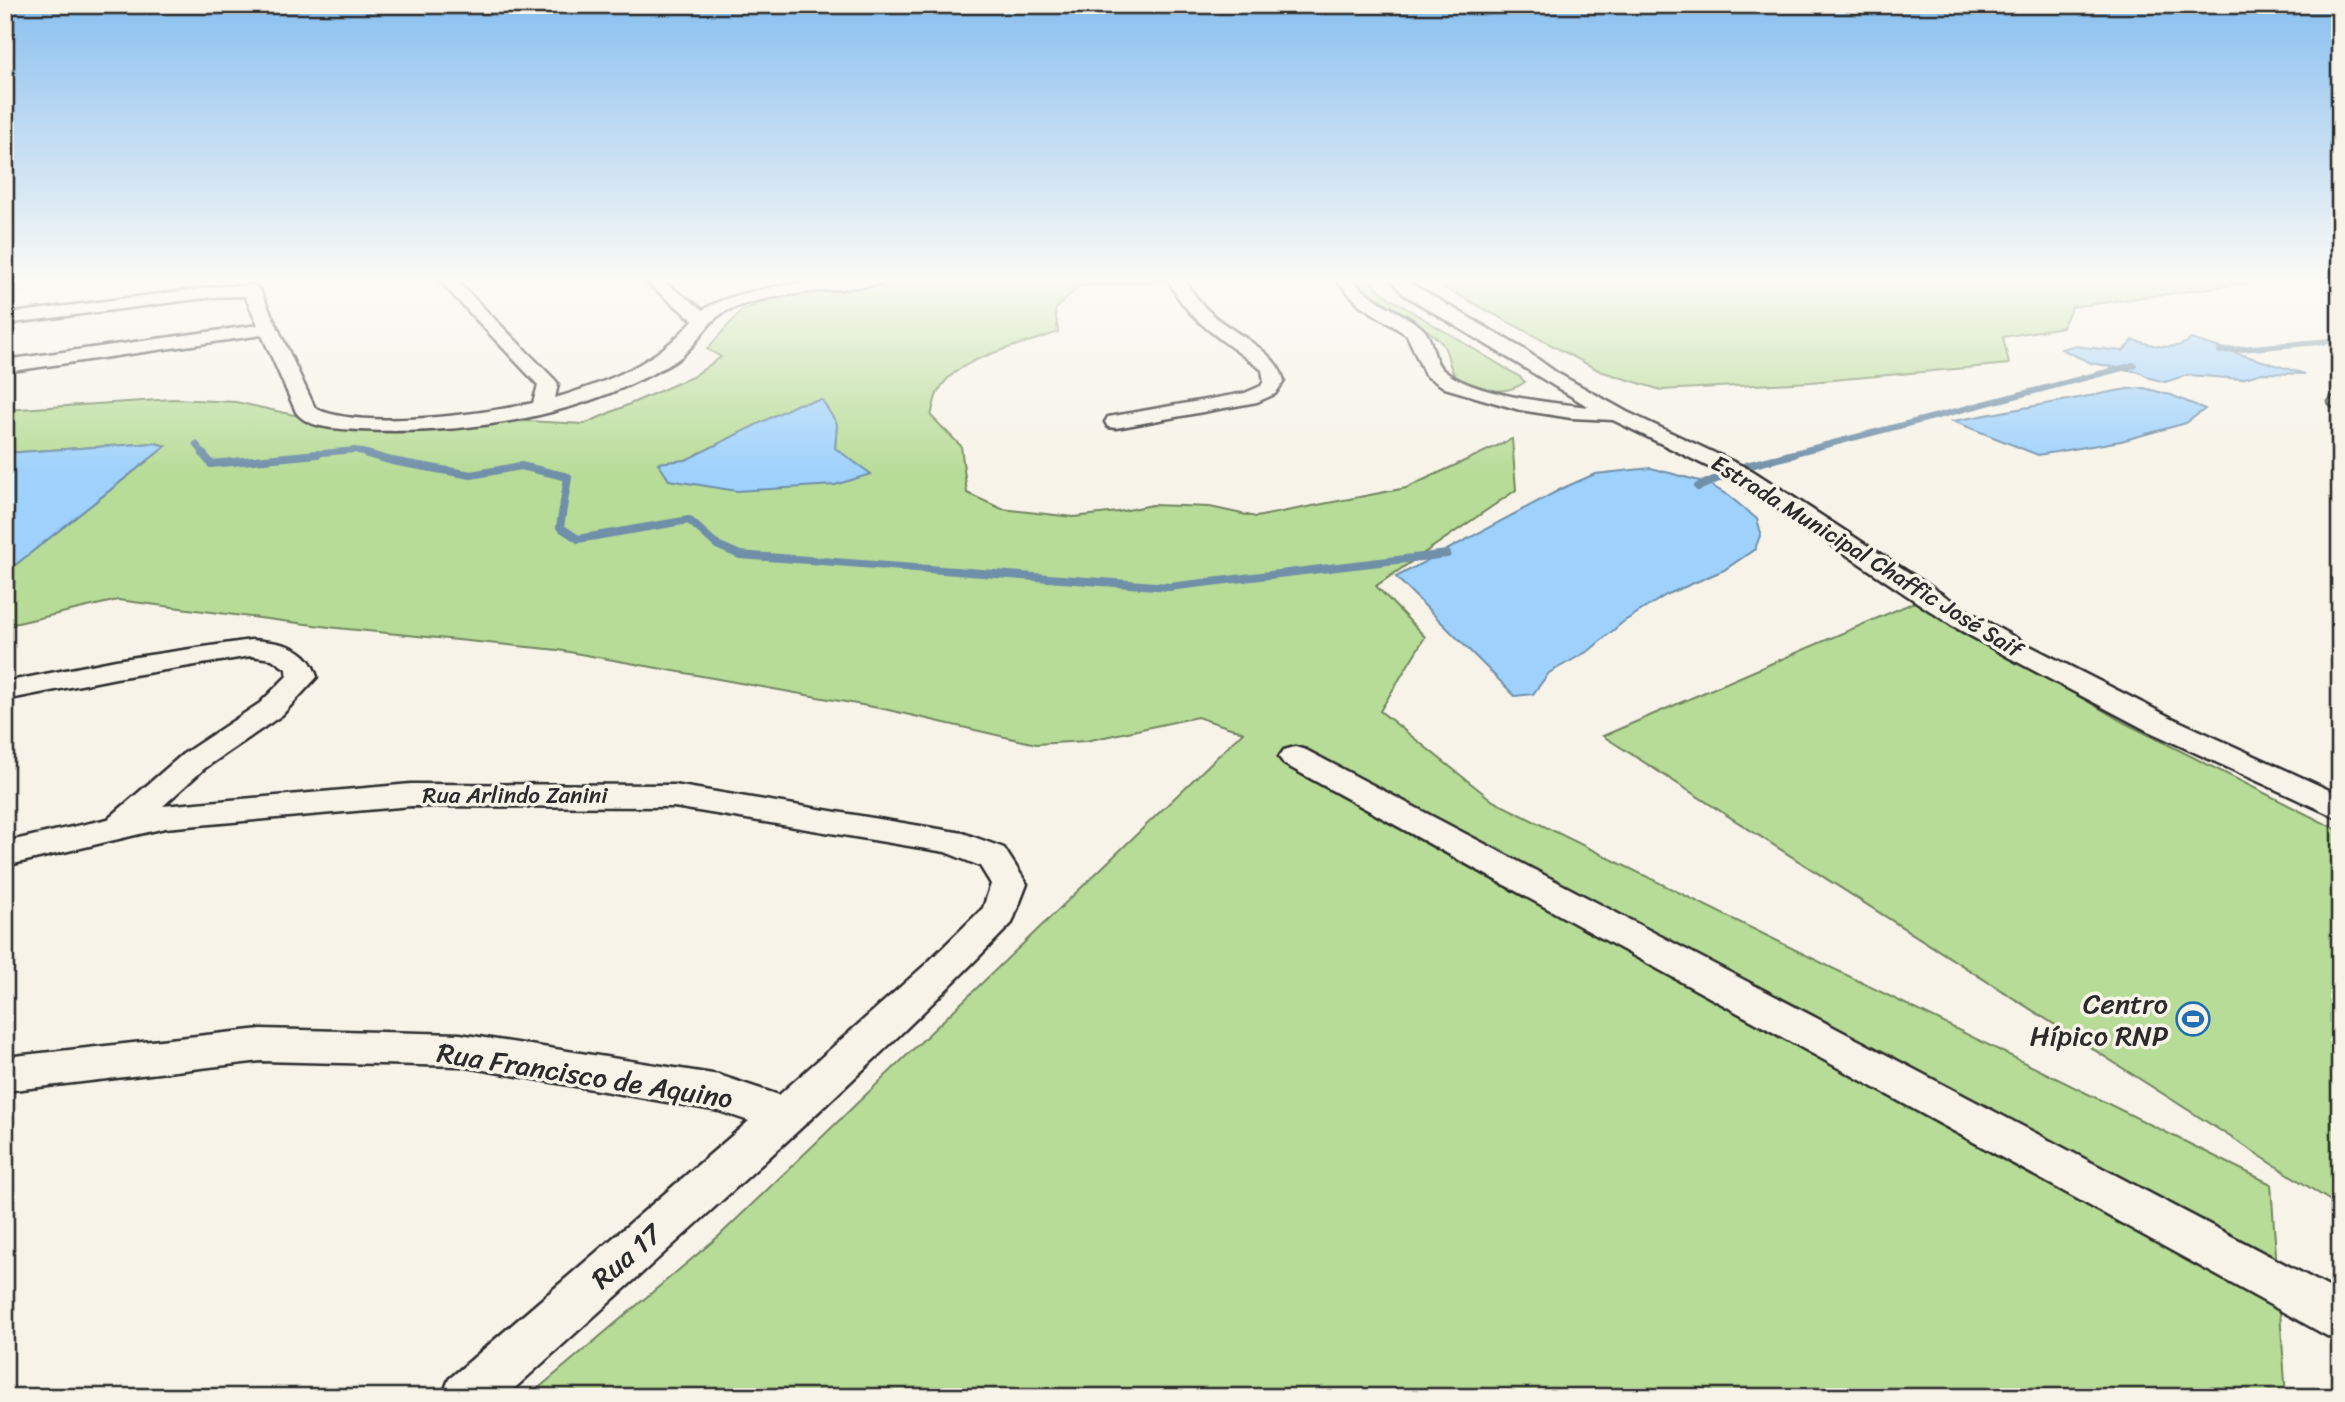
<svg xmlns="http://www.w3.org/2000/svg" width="2345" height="1402" viewBox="0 0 2345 1402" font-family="Sriracha,sans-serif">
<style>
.built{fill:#f2ded4}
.green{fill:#b7dc97;stroke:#718461;stroke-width:2;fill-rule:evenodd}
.water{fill:#9ed1fc;stroke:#708fa8;stroke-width:2}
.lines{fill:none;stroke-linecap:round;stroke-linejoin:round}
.stream-far1{stroke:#708fa8;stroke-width:6}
.stream{stroke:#708fa8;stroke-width:8}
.minor-casing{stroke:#2b2b2b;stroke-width:5}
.minor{fill:#f7f3e8;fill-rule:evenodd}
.labels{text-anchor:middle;stroke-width:7;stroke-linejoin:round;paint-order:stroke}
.street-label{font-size:23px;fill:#2b2b2b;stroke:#f7f3e8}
.near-poi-label{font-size:28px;fill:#2b2b2b;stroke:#f7f3e8;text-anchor:end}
.near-street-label{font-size:28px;fill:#2b2b2b;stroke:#f7f3e8}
</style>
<rect width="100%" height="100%" fill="#f7f3e8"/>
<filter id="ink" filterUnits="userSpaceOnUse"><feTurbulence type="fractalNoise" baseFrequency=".0143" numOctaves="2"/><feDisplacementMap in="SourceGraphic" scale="14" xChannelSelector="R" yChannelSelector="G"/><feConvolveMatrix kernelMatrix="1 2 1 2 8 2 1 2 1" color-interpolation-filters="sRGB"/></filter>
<g filter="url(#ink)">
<polygon class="built" points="5,278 163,278 16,295 24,284 5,286"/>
<g class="green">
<path d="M899,278H1162L1164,281L1079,286L1055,310L1058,332C1021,347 955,355 937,394C934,401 933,409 931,416L961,446L967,493L1002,509L1073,517L1118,512L1152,505L1210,507L1256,517L1406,488L1512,439L1516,490L1376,586L1425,637L1380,711L1493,801L2271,1184L2286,1397H528L719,1236L1243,732L1197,717L1086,741L1036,744L884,709L558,650L337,628L118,600L5,626V573L166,446L155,443L5,453V410L173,399L236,402L348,427L527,421L584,424L692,377L721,357L707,349L742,310L773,298ZM821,400L837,424L835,448L658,463L686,460L798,404Z"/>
<path d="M1353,278H1368L1388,297L1520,377L1525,382C1506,396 1470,393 1455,375C1448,367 1449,353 1443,345C1439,339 1429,331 1423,328C1398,312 1371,301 1353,278Z"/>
<polygon points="1426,278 2284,278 2072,307 2062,327 2003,337 2009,364 1811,382 1661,390 1600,371"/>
<polygon points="1917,601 2123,722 2340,831 2340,1207 1603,736"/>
</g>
<g class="water">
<path d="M2191,339L2305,374L2262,373L2242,379L2188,375L2165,382L2150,378L2139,372L2091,363L2061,349L2073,346L2123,351L2133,340C2152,345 2176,353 2191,339Z"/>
<polygon points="2144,388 2171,395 2205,409 2186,423 2121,441 2038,455 1953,421 2127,389"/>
<polygon points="822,400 837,424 835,448 871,474 835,485 737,491 669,480 658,463 686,460 798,404"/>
<polygon points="155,443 166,446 5,573 5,453"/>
<polygon points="1651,468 1707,483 1729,496 1757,519 1761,533 1755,549 1724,570 1666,595 1623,622 1590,650 1549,673 1533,694 1515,696 1396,577 1563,488 1595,474"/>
</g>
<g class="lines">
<g class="stream-far1">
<polyline points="2220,351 2340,340"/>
<polyline points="196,444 205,455"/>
<polyline points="300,455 355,450 373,455"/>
<polyline points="1787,455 2134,365"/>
</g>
<g class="stream">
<polyline points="203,454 211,464 318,454"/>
<polyline points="367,454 392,461 471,475 521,466 568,477 560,527 578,539 689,520 717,545 740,555 1169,587 1447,554"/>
<polyline points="1746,466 1794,454"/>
<polyline points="1698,487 1723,476"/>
</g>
<defs>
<g id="minor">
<path d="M437,278H454L555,380L558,384L555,398C608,382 657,363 693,320L641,278H659L703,310C737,286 849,275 891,278L883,283C832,293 774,290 726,311C710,319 702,336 689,349C681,358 670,365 659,370C570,419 461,435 360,430C342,429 307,429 296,412L262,335L5,372V360L258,325L245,296L213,297L5,324V314L213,287L251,285L260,290L315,408C358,431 484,414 533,403L538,385Z"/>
<path d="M1168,278H1184C1192,293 1201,305 1214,316C1237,336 1276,350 1284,381L1275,394L1257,402L1116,428L1108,427L1105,422L1108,417L1245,393L1261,386L1264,381L1262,370C1227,342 1185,321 1168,278Z"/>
<path d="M1334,278H1351C1370,301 1398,309 1421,327C1435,339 1431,359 1443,370C1472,395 1551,403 1589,407L1403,294L1390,278H1407L1415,286L1525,350L1557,373L1627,412L1753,471L1971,613L2030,646L2170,717L2340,795V819L2148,731L2010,658L1951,625L1737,481L1613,420L1571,418L1520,410L1445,388L1425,375L1407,335L1360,305Z"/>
<polygon points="2340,396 2340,408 2332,406 2329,402 2332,398"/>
<path d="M251,640C280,642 308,645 317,677L282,715L205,768L163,806L411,784L674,785L963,833L1004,848L1027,884L1012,923C851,1089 676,1241 505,1397H442L449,1379L749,1121L719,1111L460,1066L261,1061L5,1091V1057L261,1029L460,1034L719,1075L779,1095L926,964L983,908L991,884L980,866L945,852L674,807L411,806L165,828L5,866V842L108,819L183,754L260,703L287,676L286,669L272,659L251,656L116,678L5,700V682L116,660Z"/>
<polygon points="1295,747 1306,750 2340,1293 2340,1343 1284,764 1279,757 1284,750"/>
</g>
</defs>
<use href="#minor" class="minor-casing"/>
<use href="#minor" class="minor"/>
</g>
</g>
<linearGradient id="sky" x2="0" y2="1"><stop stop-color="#8ac0f0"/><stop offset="0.59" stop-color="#fbfaf5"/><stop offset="1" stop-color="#fbfaf5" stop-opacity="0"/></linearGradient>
<rect width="2345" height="474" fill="url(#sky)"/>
<defs>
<symbol id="stadium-ring" viewBox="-11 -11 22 22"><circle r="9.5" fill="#f7f3e8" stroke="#1f6fb2" stroke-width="1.5"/><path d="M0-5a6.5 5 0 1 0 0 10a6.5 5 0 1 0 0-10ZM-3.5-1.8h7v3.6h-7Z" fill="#1f6fb2"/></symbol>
</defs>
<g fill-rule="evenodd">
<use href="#stadium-ring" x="2174" y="1000" width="38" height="38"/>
</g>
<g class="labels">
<g class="street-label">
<text transform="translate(1867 556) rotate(32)" y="8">Estrada Municipal Chaffic José Saif</text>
<text x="515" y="803">Rua Arlindo Zanini</text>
</g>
<g class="near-poi-label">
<text x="2168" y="1013">Centro<tspan x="2168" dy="32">Hípico RNP</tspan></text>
</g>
<g class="near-street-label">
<text transform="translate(585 1075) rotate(9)" y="10">Rua Francisco de Aquino</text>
<text transform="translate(626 1256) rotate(-41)" y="10">Rua 17</text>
</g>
</g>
<rect width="2345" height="1402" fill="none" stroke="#f7f3e8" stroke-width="28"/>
<rect x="14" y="14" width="2317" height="1374" fill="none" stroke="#2b2b2b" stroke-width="2.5" filter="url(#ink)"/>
</svg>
